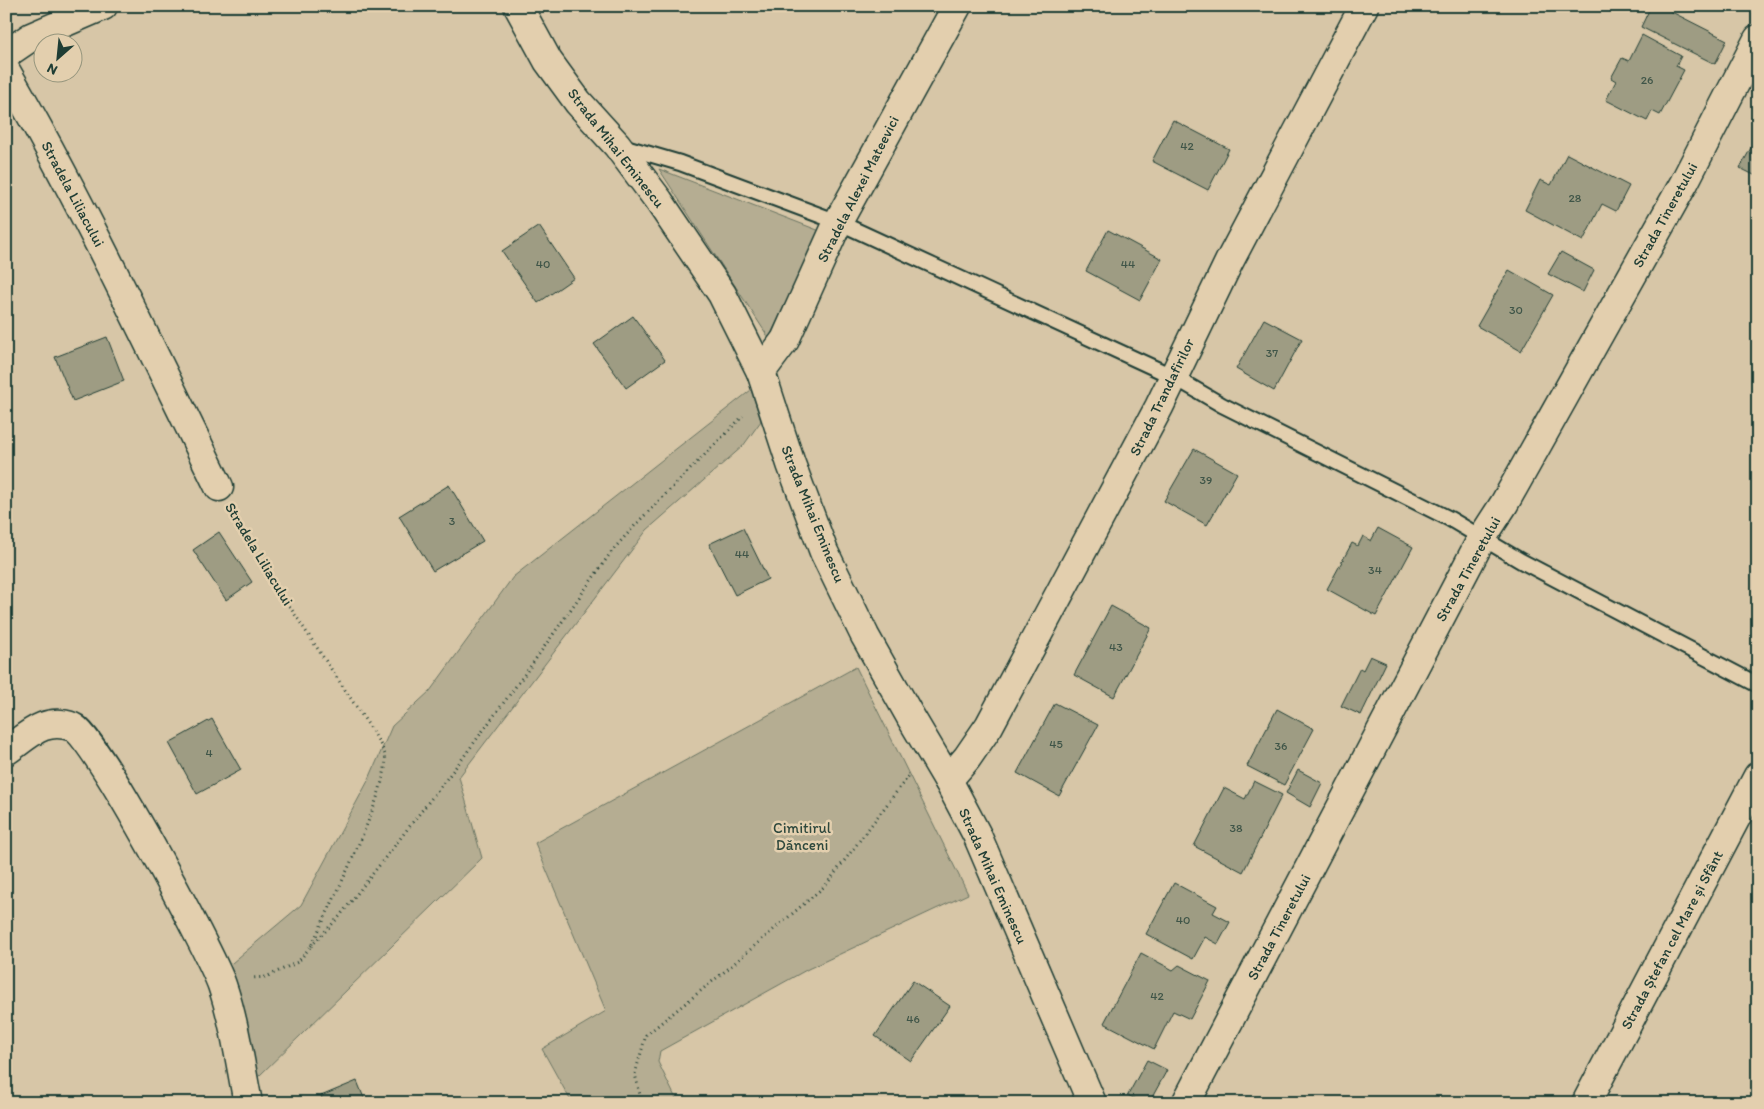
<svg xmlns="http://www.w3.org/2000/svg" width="1764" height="1109" viewBox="0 0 1764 1109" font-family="Itim,sans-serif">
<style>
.green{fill:#b5ad92;stroke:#6a7563}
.building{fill:#9e9c83;stroke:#1f3d34}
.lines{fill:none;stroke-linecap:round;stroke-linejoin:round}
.lane-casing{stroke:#1f3d34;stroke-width:18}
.street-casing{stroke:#1f3d34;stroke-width:31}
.path{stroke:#1f3d34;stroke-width:3;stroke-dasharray:1 4;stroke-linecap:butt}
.lane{stroke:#e3cfae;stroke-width:14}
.street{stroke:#e3cfae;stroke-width:28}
.labels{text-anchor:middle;stroke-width:5;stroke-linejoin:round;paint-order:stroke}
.number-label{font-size:12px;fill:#3f5548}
.street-label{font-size:15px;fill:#1f3d34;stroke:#e3cfae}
.park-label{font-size:15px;fill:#2e483d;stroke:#e3cfae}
</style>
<rect width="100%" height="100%" fill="#d7c6a7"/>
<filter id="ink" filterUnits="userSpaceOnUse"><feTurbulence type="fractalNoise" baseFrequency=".02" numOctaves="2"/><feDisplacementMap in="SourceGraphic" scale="10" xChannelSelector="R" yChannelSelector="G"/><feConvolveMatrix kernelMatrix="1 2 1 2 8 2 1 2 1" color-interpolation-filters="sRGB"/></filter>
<g filter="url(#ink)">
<g class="green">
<polygon points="659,169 820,231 769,338"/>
<polygon points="751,390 761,421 743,446 647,530 459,777 482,858 258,1077 226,968 301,905 369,779 392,726 430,691 513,577"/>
<polygon points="856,667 968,894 808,969 660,1051 658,1062 678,1103 572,1103 542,1049 606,1011 535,843"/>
</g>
<g class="building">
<polygon points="1651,6 1660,6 1727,40 1715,64 1641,27"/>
<polygon points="1642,35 1681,56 1676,66 1684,70 1660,115 1652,111 1647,121 1606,100 1616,81 1611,78 1622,58 1629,61"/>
<polygon points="1173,120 1229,149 1208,190 1152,161"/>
<polygon points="1758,135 1758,177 1740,168"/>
<polygon points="1567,154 1629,186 1616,211 1602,204 1583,241 1525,210 1540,180 1551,185"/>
<polygon points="539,226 574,278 538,303 502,251"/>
<polygon points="1108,230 1162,259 1140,300 1086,271"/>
<polygon points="1561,252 1594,270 1583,292 1548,274"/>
<polygon points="1509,270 1553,295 1521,351 1477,326"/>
<polygon points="633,316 665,360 626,388 594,344"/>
<polygon points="1264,319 1302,339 1274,391 1236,369"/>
<polygon points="107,337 124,381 73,401 55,357"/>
<polygon points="1194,449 1237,473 1207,525 1164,501"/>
<polygon points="449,485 483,541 433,571 399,516"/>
<polygon points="743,528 768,579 735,595 709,544"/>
<polygon points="1378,528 1413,547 1376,616 1327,589 1352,543 1358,546 1363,536 1371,541"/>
<polygon points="219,532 252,582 226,600 193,550"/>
<polygon points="1111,606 1151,628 1114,697 1074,675"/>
<polygon points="1370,656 1386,663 1361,715 1341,706 1360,668 1363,670"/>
<polygon points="1055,703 1098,725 1059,796 1017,773"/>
<polygon points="1277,709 1314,729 1284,785 1247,766"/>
<polygon points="212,719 241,770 197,794 169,743"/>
<polygon points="1298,770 1322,783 1310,807 1286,793"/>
<polygon points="1254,781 1282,795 1243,872 1194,846 1224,788 1245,799"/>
<polygon points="1174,883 1217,906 1213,913 1230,922 1218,944 1205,937 1193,959 1146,934"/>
<polygon points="1141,953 1173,970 1179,965 1210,981 1190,1019 1173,1011 1154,1049 1104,1023"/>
<polygon points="913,981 950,1006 911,1061 875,1036"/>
<polygon points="1147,1060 1167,1070 1149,1103 1142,1103 1128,1095"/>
<polygon points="357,1081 366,1103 324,1103 321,1096"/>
</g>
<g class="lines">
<defs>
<polyline id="lane" points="622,146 680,163 838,222 1174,377 1222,405 1450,519 1521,561 1758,685"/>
<g id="street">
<polyline points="518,6 548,61 578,102 617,145 659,201 722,294 761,372 791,464 824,552 865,636 910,716 948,780 977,835 1092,1103"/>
<polyline points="6,54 31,37 103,6"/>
<path d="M6,71C84,206 150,347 219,487"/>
<polyline points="761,372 785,340 838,222 957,6"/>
<path d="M6,751C28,736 44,716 73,727C95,735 211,953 222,985C235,1023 240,1063 248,1103"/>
<polyline points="948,780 967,758 989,726 1159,407 1229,262 1364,6"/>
<polyline points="1186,1103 1482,538 1504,504 1684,183 1758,39"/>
<polyline points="1586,1103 1758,776"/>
</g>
</defs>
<use href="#lane" class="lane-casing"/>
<use href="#street" class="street-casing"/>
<g class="path">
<path d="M233,512L256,556L375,735C378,741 383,748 385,755C393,782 326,915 311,946L298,962L266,977L252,978"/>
<polyline points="311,946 339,917 462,759 530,667 612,551 638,522 743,416"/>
<polyline points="642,1103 635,1074 646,1035 724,972 826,885 910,774"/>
</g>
<use href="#lane" class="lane"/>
<use href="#street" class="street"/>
</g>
</g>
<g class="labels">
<g class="number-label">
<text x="1647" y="84">26</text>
<text x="1187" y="150">42</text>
<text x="1575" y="202">28</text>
<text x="543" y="268">40</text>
<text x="1128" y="268">44</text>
<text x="1516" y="314">30</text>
<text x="1272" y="357">37</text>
<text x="1206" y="484">39</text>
<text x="452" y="525">3</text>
<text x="742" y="558">44</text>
<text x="1375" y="574">34</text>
<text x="1116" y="651">43</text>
<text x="1056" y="748">45</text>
<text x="1281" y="750">36</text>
<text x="209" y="757">4</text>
<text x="1236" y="832">38</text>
<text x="1183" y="924">40</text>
<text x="1157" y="1000">42</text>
<text x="913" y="1023">46</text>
</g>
<g class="street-label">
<text transform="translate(616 148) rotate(52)" y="5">Strada Mihai Eminescu</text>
<text transform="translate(858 189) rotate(-63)" y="5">Stradela Alexei Mateevici</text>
<text transform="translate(73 194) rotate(62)" y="5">Stradela Liliacului</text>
<text transform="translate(1665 215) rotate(-61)" y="5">Strada Tineretului</text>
<text transform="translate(1162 397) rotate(-64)" y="5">Strada Trandafirilor</text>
<text transform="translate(813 514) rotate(68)" y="5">Strada Mihai Eminescu</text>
<text transform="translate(259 554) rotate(59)" y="5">Stradela Liliacului</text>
<text transform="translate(1468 569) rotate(-61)" y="5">Strada Tineretului</text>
<text transform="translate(993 876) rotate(66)" y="5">Strada Mihai Eminescu</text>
<text transform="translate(1279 927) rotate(-62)" y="5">Strada Tineretului</text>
<text transform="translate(1672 940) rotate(-62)" y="5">Strada Ștefan cel Mare și Sfânt</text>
</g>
<g class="park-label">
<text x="802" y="833">Cimitirul<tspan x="802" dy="17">Dănceni</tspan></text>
</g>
</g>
<rect width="1764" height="1109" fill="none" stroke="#e3cfae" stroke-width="25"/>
<rect x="12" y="12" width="1739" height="1084" fill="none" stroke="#1f3d34" stroke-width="2" filter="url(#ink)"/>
<g transform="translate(58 58) rotate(207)"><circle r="24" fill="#e3cfae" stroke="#95957d"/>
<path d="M0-4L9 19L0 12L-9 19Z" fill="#1f3d34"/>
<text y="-8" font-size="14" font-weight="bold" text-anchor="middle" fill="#1f3d34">N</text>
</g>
</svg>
